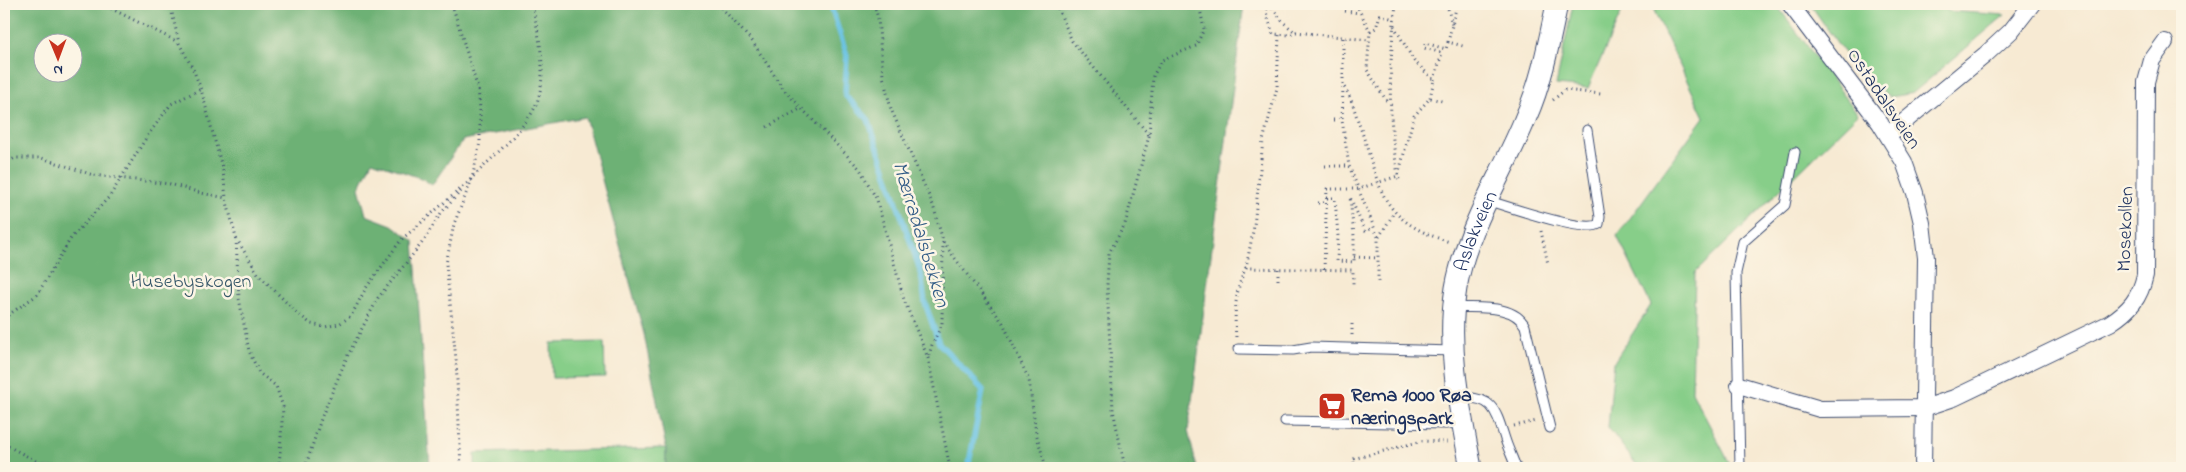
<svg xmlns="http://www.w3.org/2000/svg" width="2186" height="472" viewBox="0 0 2186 472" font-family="'Indie Flower',sans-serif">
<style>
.green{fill:#87ce89;stroke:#517e74}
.forest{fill:#6db175;stroke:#44706a;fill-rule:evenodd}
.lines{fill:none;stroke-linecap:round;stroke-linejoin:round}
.stream{stroke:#65c1e3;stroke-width:5.5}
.service-casing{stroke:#3c4b70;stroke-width:11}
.minor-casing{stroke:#3c4b70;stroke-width:18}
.tertiary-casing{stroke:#3c4b70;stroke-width:23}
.path{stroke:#3c4b70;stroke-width:3;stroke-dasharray:1 4;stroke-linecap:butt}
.service{stroke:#fff;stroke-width:9}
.minor{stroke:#fff;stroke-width:16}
.tertiary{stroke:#fff;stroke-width:21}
.labels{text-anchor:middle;stroke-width:5;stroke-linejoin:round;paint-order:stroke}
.street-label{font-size:20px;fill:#1b2f5e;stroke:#fcf5e5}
.park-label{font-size:20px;fill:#365769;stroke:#fcf5e5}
.poi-label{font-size:20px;font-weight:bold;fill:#1b2f5e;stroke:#fcf5e5;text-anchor:start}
.water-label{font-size:21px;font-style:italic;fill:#315b86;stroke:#fcf5e5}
</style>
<rect width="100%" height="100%" fill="#fcf5e5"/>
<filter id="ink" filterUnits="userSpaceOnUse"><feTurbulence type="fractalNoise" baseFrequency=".02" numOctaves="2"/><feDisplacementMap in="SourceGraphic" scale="10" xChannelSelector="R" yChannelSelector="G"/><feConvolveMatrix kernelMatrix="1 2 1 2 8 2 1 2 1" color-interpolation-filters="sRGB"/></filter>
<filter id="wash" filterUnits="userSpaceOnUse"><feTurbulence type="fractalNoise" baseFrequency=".0096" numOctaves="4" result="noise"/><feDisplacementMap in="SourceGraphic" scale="20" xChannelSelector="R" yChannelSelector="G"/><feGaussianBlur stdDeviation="1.12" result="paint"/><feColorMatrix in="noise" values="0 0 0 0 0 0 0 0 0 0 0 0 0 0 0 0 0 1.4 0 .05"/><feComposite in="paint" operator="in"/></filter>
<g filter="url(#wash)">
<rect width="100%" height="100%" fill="#f7ead3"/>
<g class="green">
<polygon points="1573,4 1625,4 1588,88 1556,85"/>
<polygon points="1651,4 1776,4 1858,114 1695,273 1692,392 1729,462 1729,468 1639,468 1608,427 1614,362 1651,305 1617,236 1704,117"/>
<path d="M1810,4H1943L1948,11L2005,15L1913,93L1890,97C1855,73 1834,38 1810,4Z"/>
<polygon points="604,342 605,377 552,378 551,343"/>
<polygon points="666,448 666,468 475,468 475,453"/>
</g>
<path class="forest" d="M4,4H1244L1188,431L1197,468H666V448L644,334L585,117L463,140L432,185L423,179L372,161L359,188L366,215L392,225L414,241L430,468H4ZM42,42H72V72H42Z"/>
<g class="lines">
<polyline class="stream" points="830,4 847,55 845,95 868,119 921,273 925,303 939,343 983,390 968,468"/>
</g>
</g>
<g filter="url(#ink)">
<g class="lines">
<defs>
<g id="service">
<path d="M1486,200C1507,206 1585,234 1599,224L1600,217L1587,130"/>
<path d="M1454,307C1476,309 1513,303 1525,326L1550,428"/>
<polyline points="1238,349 1293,350 1311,347 1453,351"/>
<path d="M1459,398C1493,395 1496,411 1505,439C1508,449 1513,458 1516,468"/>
<polyline points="1285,421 1445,424 1463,423"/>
<polyline points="1740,468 1736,273 1743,242 1785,205 1795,152"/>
</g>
<g id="minor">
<polyline points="1790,4 1880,123 1904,162 1915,193 1922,223 1926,258 1923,468"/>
<polyline points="1888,135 1985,55 2011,31 2032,4"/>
<path d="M1739,385L1820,409L1924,408L1954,398L2110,323C2130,310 2140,298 2145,275L2146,82L2152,60L2165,42"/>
</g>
<g id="tertiary">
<path id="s1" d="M1471,468C1460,410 1446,348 1456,288C1467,226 1503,174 1526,117C1542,81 1549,42 1557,4"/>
</g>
</defs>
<use href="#service" class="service-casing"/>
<use href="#minor" class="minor-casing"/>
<use href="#tertiary" class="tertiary-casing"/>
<g class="path">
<polyline points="102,4 178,42"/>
<polyline points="170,4 179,43 193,69 201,89 223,171 226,198 236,238 259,275 296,312 311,324 325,327 339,324 351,316 366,288 401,240 472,179"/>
<polyline points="452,4 478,89 480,109 480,142 472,179 454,224 446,264 456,359 461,468"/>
<polyline points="718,4 752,41 784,90 860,169 877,200 904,300 928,358 950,468"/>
<polyline points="874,4 878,18 883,76 891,109 933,205 943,241 942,324 932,345 928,358"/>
<polyline points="1056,4 1072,41 1149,135"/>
<polyline points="1268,4 1266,12 1273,34 1290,35 1296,32 1369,40"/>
<polyline points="1269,4 1284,23 1295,32"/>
<polyline points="1356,4 1370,31 1367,70 1388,103"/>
<path d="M1396,4C1389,66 1387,117 1399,180"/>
<polyline points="1447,4 1452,25"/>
<polyline points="1345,11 1359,13"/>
<polyline points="1394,26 1414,61 1434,80 1430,98"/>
<polyline points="1370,31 1376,28 1380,15 1394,19"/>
<path d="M1343,38V86C1351,95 1354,109 1358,121C1382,185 1374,219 1450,242"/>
<polyline points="1448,42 1457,4"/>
<polyline points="1434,80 1442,53 1424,48 1425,43 1446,49 1448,42 1463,46"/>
<polyline points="1343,87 1342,120 1349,166 1378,237 1378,283"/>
<polyline points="1553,100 1565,90 1601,94"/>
<polyline points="1333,120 1342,120"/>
<polyline points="767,127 802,108"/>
<polyline points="4,164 15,158 42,158 93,175 170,184 201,193 226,198"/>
<polyline points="1325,166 1349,166"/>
<path d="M470,180C491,158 517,137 533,111C550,80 539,36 532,4"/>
<polyline points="1327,198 1335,198 1338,236 1337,261 1354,262 1354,236 1350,197 1365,231 1374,228"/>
<polyline points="1318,203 1326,203"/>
<polyline points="1541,231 1548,264"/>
<polyline points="1379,237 1394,213"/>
<polyline points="236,239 239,298 249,351 259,373 276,386 283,407 279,468"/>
<polyline points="943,242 1003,323 1029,380 1036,433 1045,464 1048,468"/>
<polyline points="1354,257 1378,258"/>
<polyline points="1246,268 1254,226 1263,141 1277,88 1279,35"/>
<polyline points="1324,269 1327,189 1358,189 1398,176 1414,116 1430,98 1442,101"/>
<polyline points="1278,280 1278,268"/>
<polyline points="4,318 37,295 71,238 110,196 146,138 171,104 201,89"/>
<polyline points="1352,335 1352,322"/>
<path d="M1236,337C1234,313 1235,289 1246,268L1353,270V286"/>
<polyline points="1514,426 1537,421"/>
<polyline points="4,444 49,468"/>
<polyline points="305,468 322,416 347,357 378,298 422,243 441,213 463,189"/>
<polyline points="1125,468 1113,410 1107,285 1109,253 1125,224 1149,136 1153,76 1162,60 1196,46 1204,29 1199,4"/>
<polyline points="1355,468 1353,459 1422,441 1447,442"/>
</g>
<use href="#service" class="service"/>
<use href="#minor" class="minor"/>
<use href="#tertiary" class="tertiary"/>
</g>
</g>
<defs>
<symbol id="supermarket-square" viewBox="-11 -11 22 22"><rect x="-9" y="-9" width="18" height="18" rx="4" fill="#c8321e" stroke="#fcf5e5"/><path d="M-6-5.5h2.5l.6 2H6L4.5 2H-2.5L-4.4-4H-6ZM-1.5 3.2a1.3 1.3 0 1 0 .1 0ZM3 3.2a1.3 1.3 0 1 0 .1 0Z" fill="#fff"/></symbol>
</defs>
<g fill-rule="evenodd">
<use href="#supermarket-square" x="1316" y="390" width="32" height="32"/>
</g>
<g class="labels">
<g class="street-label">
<text transform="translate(1885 98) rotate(56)" y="7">Ostadalsveien</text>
<text transform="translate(2124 229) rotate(-88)" y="7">Mosekollen</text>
<text dy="7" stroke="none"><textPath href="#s1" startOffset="242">Aslakveien</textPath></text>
</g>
<g class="park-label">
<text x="191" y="287">Husebyskogen</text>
</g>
<g class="poi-label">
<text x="1351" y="401">Rema 1000 Røa<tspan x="1351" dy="23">næringspark</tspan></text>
</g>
<g class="water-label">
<text transform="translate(922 234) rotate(73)" y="7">Mærradalsbekken</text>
</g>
</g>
<rect width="2186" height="472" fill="none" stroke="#fcf5e5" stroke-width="20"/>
<g transform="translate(58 58) rotate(179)"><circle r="24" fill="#fcf5e5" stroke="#a2a6af"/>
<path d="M0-4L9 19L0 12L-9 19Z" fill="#c8321e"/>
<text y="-8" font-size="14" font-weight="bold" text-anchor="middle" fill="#1b2f5e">N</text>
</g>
</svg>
